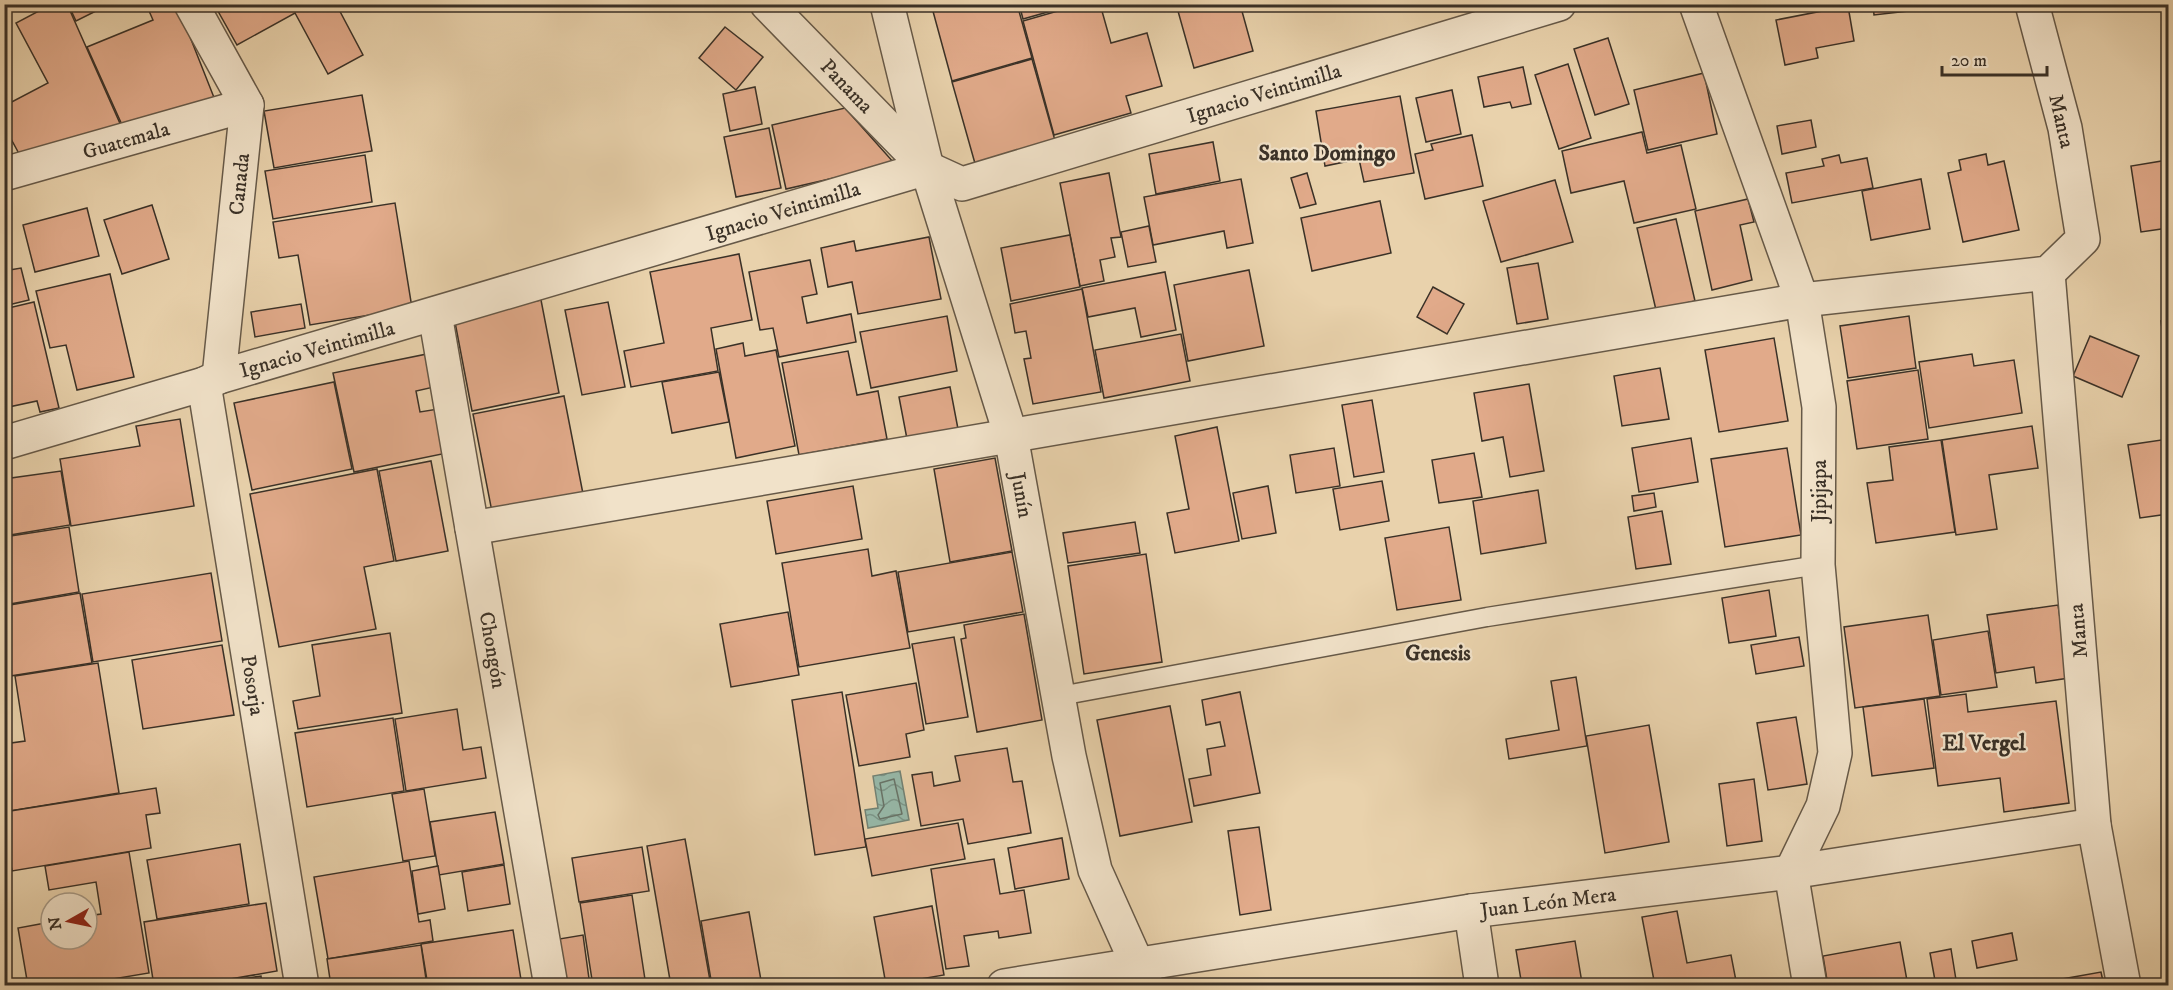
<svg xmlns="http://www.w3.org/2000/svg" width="2173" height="990" viewBox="0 0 2173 990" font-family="'IM FELL DW Pica',serif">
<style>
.water{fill:url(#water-waves);stroke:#728274;stroke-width:1.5}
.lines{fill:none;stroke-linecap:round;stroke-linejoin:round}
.shore{stroke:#687468;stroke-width:1.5}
.building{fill:#e1aa8a;stroke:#3a3127;stroke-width:1.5}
.lane-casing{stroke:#665948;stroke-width:21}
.street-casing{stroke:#665948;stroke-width:36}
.lane{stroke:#f1e2c9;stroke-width:18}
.street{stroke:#f1e2c9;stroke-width:33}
.labels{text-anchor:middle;stroke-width:4.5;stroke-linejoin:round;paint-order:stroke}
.street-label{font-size:21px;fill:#3a3127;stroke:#f1e2c9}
.neighbourhood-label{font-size:22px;font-weight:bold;fill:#3a3127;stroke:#f1e2c9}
</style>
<defs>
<pattern id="water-waves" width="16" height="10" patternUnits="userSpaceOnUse" patternTransform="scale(1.5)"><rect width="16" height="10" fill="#97b8a8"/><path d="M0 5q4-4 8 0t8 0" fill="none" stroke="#7c9689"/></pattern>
</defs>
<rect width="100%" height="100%" fill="#e9d2ac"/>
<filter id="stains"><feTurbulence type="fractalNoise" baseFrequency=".00333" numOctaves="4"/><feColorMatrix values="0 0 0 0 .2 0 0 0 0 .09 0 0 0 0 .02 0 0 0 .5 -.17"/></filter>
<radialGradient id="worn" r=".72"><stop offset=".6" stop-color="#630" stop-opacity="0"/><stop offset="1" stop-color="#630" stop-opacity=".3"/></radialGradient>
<polygon class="water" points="900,771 909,820 868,828 865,810 878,808 873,776"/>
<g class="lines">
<polygon class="shore" points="894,779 902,814 880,819 878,815 884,806 880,783"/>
</g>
<g class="building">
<polygon points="35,4 67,4 126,137 23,161 4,126 4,106 48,83 16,23 39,11"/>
<polygon points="68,4 110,4 76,21"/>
<polygon points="146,4 177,4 215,100 127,136 87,47 153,20"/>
<polygon points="214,4 336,4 363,55 328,74 295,13 237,45"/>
<polygon points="931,4 1017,4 1032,58 952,81"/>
<polygon points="1019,4 1076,4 1023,19"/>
<polygon points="1082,4 1100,4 1111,43 1147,33 1162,86 1126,96 1131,113 1054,135 1023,21"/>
<polygon points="1176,4 1240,4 1253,51 1194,68"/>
<polygon points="1873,4 1907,4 1908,11 1874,15"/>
<polygon points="1848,6 1854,41 1816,48 1818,58 1785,65 1776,20"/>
<polygon points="725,27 763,57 736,90 699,58"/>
<polygon points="1608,38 1629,104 1595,115 1574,49"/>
<polygon points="1032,59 1056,144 976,167 952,82"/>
<polygon points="1568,64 1591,138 1559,149 1535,75"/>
<polygon points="1523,67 1531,104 1512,108 1510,102 1484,107 1478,77"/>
<polygon points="1704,73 1717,134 1648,150 1634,90"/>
<polygon points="755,87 762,124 730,131 723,94"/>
<polygon points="1452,90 1461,134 1426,142 1416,98"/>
<polygon points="362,95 372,151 274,168 264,111"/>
<polygon points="1400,96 1414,173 1364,182 1359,159 1325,166 1316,111"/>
<polygon points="845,108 895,164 786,189 772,125"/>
<polygon points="1811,120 1816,147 1782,154 1777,126"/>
<polygon points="769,128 781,188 736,197 724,137"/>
<polygon points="1642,132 1647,153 1681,145 1696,209 1634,223 1624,181 1571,193 1562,151"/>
<polygon points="1472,135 1483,186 1425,199 1415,154 1433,150 1431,144"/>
<polygon points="1213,142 1220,181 1156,194 1149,154"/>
<polygon points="1986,154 1988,165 2004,161 2019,230 1963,242 1948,173 1961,170 1959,160"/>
<polygon points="365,155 372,202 273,219 265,171"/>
<polygon points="1839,155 1841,163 1867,158 1873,188 1792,203 1786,173 1824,166 1822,159"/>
<polygon points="2168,160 2168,228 2141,232 2131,166"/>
<polygon points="1109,173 1121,237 1111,238 1115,257 1100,260 1104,281 1080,286 1060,183"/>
<polygon points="1307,173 1316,204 1300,208 1291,178"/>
<polygon points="1241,179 1253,243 1227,248 1224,231 1153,245 1144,197"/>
<polygon points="1921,179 1930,229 1871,240 1862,191"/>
<polygon points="1555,180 1573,242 1501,262 1483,201"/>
<polygon points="1748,199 1754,222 1740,225 1752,280 1712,290 1695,211"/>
<polygon points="1380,201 1391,253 1312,271 1301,218"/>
<polygon points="395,203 412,308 310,325 298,255 279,258 273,222"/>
<polygon points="152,205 169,259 122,274 104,220"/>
<polygon points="87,208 99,256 35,272 23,225"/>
<polygon points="1676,219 1695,301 1656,310 1637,228"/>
<polygon points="1149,226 1156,262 1128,267 1121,232"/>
<polygon points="1070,235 1080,287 1011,301 1001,248"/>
<polygon points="929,237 941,299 858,314 852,282 828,287 821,248 854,241 856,251"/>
<polygon points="739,254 752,320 711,328 718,371 631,387 624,351 664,343 650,272"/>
<polygon points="810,260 817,294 802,297 807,323 851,314 856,342 779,357 773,328 760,330 749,272"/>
<polygon points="1538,263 1548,319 1517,324 1507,268"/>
<polygon points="21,268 29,300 4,306 4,271"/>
<polygon points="1249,270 1264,346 1188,361 1174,285"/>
<polygon points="1165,272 1176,330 1141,337 1135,308 1088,317 1082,288"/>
<polygon points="110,274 134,377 77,390 66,345 50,348 36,291"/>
<polygon points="1433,287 1464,304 1447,334 1417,317"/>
<polygon points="1082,289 1101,392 1033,404 1024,359 1031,358 1026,331 1015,333 1010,304"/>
<polygon points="541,300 559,393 472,411 454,317"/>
<polygon points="34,302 59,408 40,412 37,401 4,408 4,309"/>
<polygon points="608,302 625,387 582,395 565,310"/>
<polygon points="301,304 305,328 255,337 251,312"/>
<polygon points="947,316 957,371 871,388 860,332"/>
<polygon points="1909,316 1916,368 1848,378 1840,326"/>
<polygon points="2168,320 2168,377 2161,321"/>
<polygon points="1181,334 1190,381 1104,398 1095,350"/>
<polygon points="2090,336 2139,356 2122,397 2073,376"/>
<polygon points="1774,338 1788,421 1719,432 1705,350"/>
<polygon points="743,343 745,356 776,350 795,446 736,458 716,349"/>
<polygon points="848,351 857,395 878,391 887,439 799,455 782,363"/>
<polygon points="427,354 434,387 416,391 420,412 438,409 447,453 354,472 333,373"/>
<polygon points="1972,354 1974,366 2014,360 2022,413 1929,428 1919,362"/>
<polygon points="1660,368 1669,419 1622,426 1614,376"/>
<polygon points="1918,370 1928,439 1857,449 1847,381"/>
<polygon points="719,372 729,422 672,433 662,382"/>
<polygon points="334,382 352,469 252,490 234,403"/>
<polygon points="1529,384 1544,471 1510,477 1503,437 1482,441 1474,393"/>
<polygon points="950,387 958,429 907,439 899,397"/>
<polygon points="564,396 584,499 493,517 473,414"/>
<polygon points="1372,400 1384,472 1354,477 1342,405"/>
<polygon points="180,419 194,506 71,526 60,459 140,446 136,426"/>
<polygon points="2032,426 2038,468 1989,475 1997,529 1956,535 1942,440"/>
<polygon points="1217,427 1239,541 1175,553 1167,513 1189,509 1175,436"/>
<polygon points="1691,438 1698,482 1639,492 1632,448"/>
<polygon points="2168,439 2168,514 2140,518 2128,445"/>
<polygon points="1941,440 1955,532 1876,543 1867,483 1893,480 1889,447"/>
<polygon points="1334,448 1340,486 1296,493 1290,455"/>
<polygon points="1787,448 1801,535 1725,547 1711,459"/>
<polygon points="1474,453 1482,497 1439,503 1432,460"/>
<polygon points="995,458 1012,551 950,562 934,469"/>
<polygon points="431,461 448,551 396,561 379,471"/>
<polygon points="377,469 394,561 364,567 376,629 279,647 250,494"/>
<polygon points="61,471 70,525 4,536 4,479"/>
<polygon points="1382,481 1389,521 1340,530 1333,489"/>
<polygon points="853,486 862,539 776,554 767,501"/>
<polygon points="1268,486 1276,533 1242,539 1233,493"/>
<polygon points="1538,490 1546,543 1481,554 1473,501"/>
<polygon points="1654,493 1656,507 1634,511 1632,496"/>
<polygon points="1662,511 1671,564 1636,569 1628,517"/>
<polygon points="1135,522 1140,553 1068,563 1063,533"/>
<polygon points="69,527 79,592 4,605 4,537"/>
<polygon points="1449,527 1461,600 1397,610 1385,538"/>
<polygon points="868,549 872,576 896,571 910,648 799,667 782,563"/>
<polygon points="1012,552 1023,612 908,632 898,572"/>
<polygon points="1146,554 1162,662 1084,674 1068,566"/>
<polygon points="211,573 222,641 93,662 82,594"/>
<polygon points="1769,590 1776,636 1729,643 1722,598"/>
<polygon points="80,593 92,663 4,677 4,606"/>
<polygon points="2058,605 2069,678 2036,683 2034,667 1996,673 1987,615"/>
<polygon points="788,612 799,675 731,687 720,624"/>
<polygon points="1024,614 1042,720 977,732 961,639 966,638 964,625"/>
<polygon points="1928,615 1940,696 1855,708 1844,627"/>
<polygon points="1988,631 1997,687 1941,695 1933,640"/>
<polygon points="390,633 402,713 298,729 293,701 320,696 312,645"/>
<polygon points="954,637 968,717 926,724 912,644"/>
<polygon points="1799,637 1804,666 1756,674 1751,645"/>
<polygon points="222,645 234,715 143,729 132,660"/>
<polygon points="98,663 119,793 4,812 4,744 25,741 15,676"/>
<polygon points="1576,677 1587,746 1509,759 1506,739 1559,730 1551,681"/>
<polygon points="916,683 924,730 906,734 910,757 859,766 846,695"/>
<polygon points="842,692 866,847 815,855 792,700"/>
<polygon points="1240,692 1260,793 1194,806 1189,779 1211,775 1207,749 1225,746 1220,722 1206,725 1202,700"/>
<polygon points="1966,694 1968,712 2056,701 2069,803 2004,812 2000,778 1938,786 1927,699"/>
<polygon points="1924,699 1934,768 1872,776 1863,707"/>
<polygon points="1170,706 1192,822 1120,836 1097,720"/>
<polygon points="457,709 463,750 481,747 486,778 406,791 395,719"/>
<polygon points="1796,717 1807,784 1768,790 1757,723"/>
<polygon points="393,718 404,791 307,807 295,733"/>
<polygon points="1649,725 1669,842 1605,853 1586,736"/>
<polygon points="1007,748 1013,782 1022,781 1031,833 968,844 963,819 921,826 912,775 932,772 934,786 960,781 955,756"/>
<polygon points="1754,779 1762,841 1727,846 1719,784"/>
<polygon points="156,788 160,813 146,815 151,848 12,871 4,825 4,812"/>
<polygon points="424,789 435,856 403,861 392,794"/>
<polygon points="495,812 504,864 439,875 430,822"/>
<polygon points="958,823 965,859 872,876 865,839"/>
<polygon points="1259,827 1271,910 1240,915 1228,831"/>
<polygon points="1062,838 1069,879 1015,889 1008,848"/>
<polygon points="685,839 711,986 671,986 647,846"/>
<polygon points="240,844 249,904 157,919 147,860"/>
<polygon points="642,847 649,891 579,902 572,858"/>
<polygon points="129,852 149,973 71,986 28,986 18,928 51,922 51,939 87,939 87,916 101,914 96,882 49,890 45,866"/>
<polygon points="994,859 1000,894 1024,890 1031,933 999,938 998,931 964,936 969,966 946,969 931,869"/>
<polygon points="409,861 419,922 430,920 433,941 328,959 314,877"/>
<polygon points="504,865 510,904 468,911 462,872"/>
<polygon points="438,866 445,909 418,914 412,871"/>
<polygon points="632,895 646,986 593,986 580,903"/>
<polygon points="266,903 277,971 190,986 154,986 144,922"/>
<polygon points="932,906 944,975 886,985 874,917"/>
<polygon points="1677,911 1687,963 1731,955 1737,986 1655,986 1642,917"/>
<polygon points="749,912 762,986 712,986 701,921"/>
<polygon points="513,930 522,986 428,986 421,944"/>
<polygon points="2012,933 2017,960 1977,968 1972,941"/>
<polygon points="583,935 590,986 567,986 559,939"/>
<polygon points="1575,941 1582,983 1568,986 1522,986 1516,950"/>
<polygon points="1900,942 1908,986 1828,986 1823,956"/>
<polygon points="421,945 427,986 331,986 327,959"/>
<polygon points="1951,949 1957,986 1936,986 1930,953"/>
<polygon points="2101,972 2104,986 2023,986"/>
<polygon points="261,976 262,986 199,986"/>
<polygon points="146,980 147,986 113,986 113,985"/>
</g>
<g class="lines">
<defs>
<polyline id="lane" points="1060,696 1487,617 1818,565"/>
<g id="street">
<polyline points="191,4 247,105 219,377"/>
<polyline points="767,4 926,167"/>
<polyline points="887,4 927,168 1011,436 1069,756 1095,870 1147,986"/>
<polyline points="1696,4 1802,300 1819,407 1818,565 1835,753 1823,806 1791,872 1810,986"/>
<polyline points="4,174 247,105"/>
<polyline points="2048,273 2094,825 2124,986"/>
<polyline points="435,314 551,986"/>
<polyline points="204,384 302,986"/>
<polyline points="4,443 204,384 219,377 927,168 962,184 1559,4"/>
<polyline points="472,528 1802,300 2048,273 2083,239 2065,128 2032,4"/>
<polyline points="1471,911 1482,986"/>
<polyline points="1004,986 1471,911 1791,872 2094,825"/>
</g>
</defs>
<use href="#lane" class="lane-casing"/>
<use href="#street" class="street-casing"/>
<use href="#lane" class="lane"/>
<use href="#street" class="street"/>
</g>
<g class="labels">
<g class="street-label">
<text transform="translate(847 86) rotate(46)" y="7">Panama</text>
<text transform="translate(1264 93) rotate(-17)" y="7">Ignacio Veintimilla</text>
<text transform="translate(2062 121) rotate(77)" y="7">Manta</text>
<text transform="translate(126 140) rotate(-16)" y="7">Guatemala</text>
<text transform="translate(239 184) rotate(-84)" y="7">Canada</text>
<text transform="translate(783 211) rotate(-17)" y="7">Ignacio Veintimilla</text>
<text transform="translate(317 349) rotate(-16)" y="7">Ignacio Veintimilla</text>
<text transform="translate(1819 491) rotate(-90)" y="7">Jipijapa</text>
<text transform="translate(1022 495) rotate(79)" y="7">Junín</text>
<text transform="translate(2078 631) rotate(-95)" y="7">Manta</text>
<text transform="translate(493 650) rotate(80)" y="7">Chongón</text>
<text transform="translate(253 685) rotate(81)" y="7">Posorja</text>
<text transform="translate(1548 902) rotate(-7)" y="7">Juan León Mera</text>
</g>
<g class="neighbourhood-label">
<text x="1327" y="160">Santo Domingo</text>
<text x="1438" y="660">Genesis</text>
<text x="1984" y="750">El Vergel</text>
</g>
</g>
<rect width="2173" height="990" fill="none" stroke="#e9d2ac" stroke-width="24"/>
<rect x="6" y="6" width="2161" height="978" fill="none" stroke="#3a3127" stroke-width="3"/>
<rect x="12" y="12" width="2149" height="966" fill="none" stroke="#3a3127" stroke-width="1.5"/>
<g transform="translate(69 921) rotate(261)"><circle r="28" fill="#f1e2c9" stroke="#a89b88" stroke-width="1.5"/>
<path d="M0-4.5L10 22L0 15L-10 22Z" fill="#8f2418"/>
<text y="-9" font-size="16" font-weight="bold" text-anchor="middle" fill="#3a3127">N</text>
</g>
<path d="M1942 66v9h105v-9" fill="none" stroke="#3a3127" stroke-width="3"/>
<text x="1951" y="66" font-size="18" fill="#3a3127" stroke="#f1e2c9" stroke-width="4.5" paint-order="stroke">20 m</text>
<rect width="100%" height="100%" filter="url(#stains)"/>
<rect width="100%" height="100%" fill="url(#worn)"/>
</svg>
